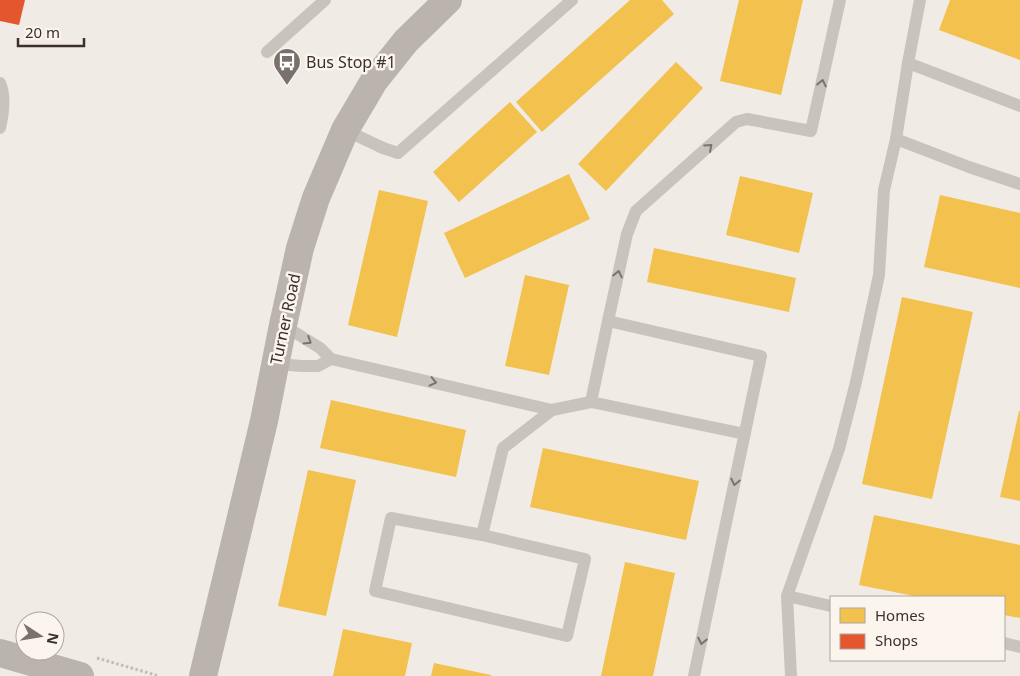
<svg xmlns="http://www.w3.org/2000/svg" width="1020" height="676" viewBox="0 0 1020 676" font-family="'Noto Sans',sans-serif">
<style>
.homes{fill:#f2c14e}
.shops{fill:#e4572e}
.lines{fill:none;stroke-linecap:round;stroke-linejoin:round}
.path{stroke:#c2bbb6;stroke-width:3;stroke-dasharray:2.5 2.5;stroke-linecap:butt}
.lane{stroke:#c9c3be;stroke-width:12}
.secondary{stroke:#bab3ae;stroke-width:28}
.oneway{stroke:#7b726d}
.labels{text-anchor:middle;stroke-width:5;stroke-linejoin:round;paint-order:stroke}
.poi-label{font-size:16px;fill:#3b302b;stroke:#fbf5ee;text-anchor:start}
.street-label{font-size:16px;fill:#3b302b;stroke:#fbf5ee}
</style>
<rect width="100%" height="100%" fill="#f0ebe5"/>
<g class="homes">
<polygon points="630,0 662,0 674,14 542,132 516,102"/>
<polygon points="739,0 803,0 781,95 720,81"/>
<polygon points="950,0 1020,0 1020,60 939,30"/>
<polygon points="676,62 703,88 606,191 578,164"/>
<polygon points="510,102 537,132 459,202 433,172"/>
<polygon points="569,174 590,219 465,278 444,233"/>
<polygon points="740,176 813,193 799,253 726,235"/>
<polygon points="379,190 428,201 397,337 348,325"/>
<polygon points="940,195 1020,213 1020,288 924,267"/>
<polygon points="654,248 796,278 789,312 647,282"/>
<polygon points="525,275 569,285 549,375 505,366"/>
<polygon points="902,297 973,312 932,499 862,484"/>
<polygon points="331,400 466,430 456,477 320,448"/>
<polygon points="1019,411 1020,411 1020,501 1000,497"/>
<polygon points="543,448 699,481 686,540 530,507"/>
<polygon points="308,470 356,480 326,616 278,606"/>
<polygon points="874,515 1020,545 1020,618 1004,615 1004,597 919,597 859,585"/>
<polygon points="625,562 675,573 653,676 601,676"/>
<polygon points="343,629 412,643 405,676 333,676"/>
<polygon points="434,663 491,675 491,676 431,676"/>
</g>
<polygon class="shops" points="0,0 25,0 19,25 0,21"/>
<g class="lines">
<polyline class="path" points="97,658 159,676"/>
<g class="lane">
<polyline points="267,52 325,0"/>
<polyline points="908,63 1020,106"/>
<path d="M0,83C6,96 3,115 0,128"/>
<polyline points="345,130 383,148 398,153 572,0"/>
<polyline points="896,139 969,167 1020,184"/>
<polyline points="608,321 627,234 636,211 736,122 747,119 811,131 840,0"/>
<polyline points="283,325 320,348 331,359 552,410 591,402"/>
<polyline points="276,364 302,366 318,366 331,359"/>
<polyline points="482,535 585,559 567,636 375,591 391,518 482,535 503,448 552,410"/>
<polyline points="787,596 831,606"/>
<polyline points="1004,643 1020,647"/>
<polyline points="694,676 761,356 608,321 591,402 745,434"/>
<polyline points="791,676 787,596 839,449 856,382 879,275 884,190 896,139 908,63 920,0"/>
</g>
<g class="secondary">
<polyline points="0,653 80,676"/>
<polyline points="203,676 264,421 283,325 300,248 316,198 345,130 374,81 406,41 448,0"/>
</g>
</g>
<defs><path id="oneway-chevron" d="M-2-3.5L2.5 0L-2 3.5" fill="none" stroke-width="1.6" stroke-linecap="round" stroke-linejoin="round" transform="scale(1.25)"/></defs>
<g class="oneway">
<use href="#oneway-chevron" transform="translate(822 83) rotate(-78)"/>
<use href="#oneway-chevron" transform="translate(709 147) rotate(-42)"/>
<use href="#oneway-chevron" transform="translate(618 274) rotate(-78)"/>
<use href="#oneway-chevron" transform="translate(308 341) rotate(32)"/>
<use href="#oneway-chevron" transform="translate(433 382) rotate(13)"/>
<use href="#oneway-chevron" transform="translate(735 482) rotate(102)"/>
<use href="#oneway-chevron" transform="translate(702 641) rotate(102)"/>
</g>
<defs>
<symbol id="bus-pin" viewBox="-11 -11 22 30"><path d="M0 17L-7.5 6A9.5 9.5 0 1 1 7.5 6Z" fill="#7a716c" stroke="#fbf5ee"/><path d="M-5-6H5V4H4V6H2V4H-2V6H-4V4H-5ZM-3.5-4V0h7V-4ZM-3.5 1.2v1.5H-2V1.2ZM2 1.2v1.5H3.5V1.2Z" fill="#fff"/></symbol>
</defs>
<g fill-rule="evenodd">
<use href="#bus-pin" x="271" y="46" width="32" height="43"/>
</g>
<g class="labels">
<g class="poi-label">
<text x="306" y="68">Bus Stop #1</text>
</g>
<g class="street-label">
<text transform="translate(285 319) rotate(-78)" y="6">Turner Road</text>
</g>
</g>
<rect x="830" y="596" width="175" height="65" fill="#fbf5ee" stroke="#aea6a0"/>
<rect x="840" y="608" width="25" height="15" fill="#f2c14e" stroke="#aea6a0"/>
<text x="875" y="621" font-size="15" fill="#3b302b">Homes</text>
<rect x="840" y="634" width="25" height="15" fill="#e4572e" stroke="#aea6a0"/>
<text x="875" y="646" font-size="15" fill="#3b302b">Shops</text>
<g transform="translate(40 636) rotate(102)"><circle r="24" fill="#fbf5ee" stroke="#aea6a0"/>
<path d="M0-4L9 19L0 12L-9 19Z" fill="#7a716c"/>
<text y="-8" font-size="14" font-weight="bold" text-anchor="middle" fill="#3b302b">N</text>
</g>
<path d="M18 38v8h66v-8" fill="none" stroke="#3b302b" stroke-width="2.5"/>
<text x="25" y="38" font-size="15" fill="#3b302b" stroke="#fbf5ee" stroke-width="4" paint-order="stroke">20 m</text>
</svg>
